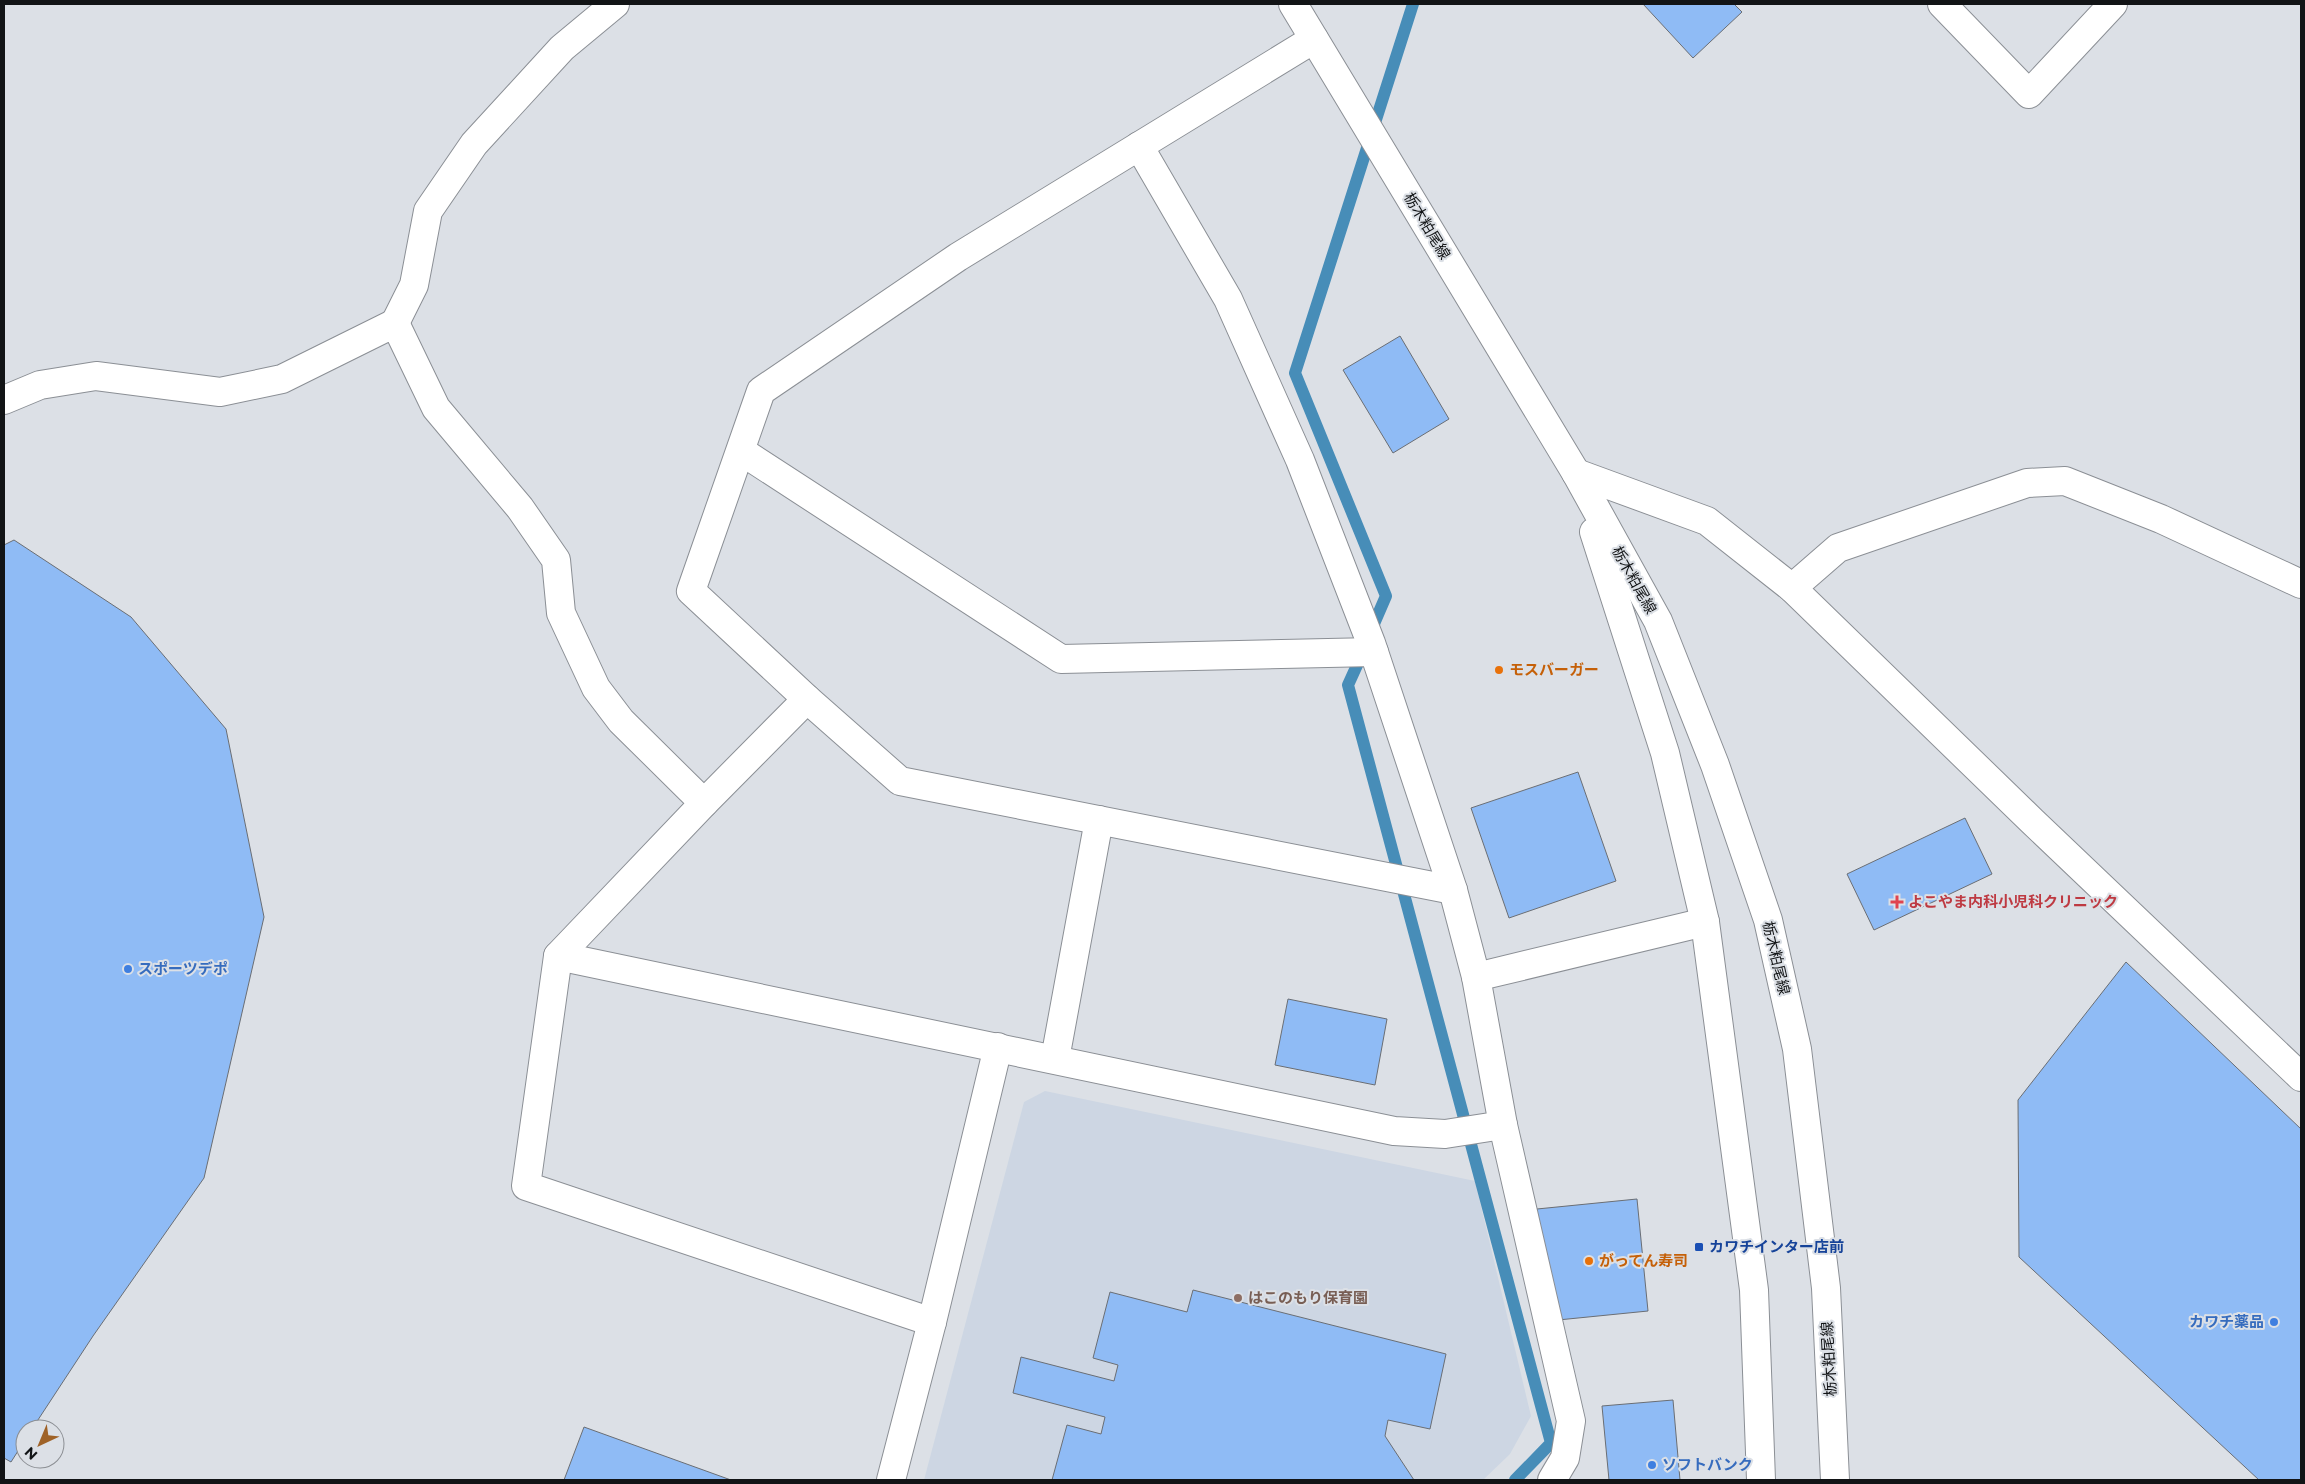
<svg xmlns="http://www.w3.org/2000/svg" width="2305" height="1484" viewBox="0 0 2305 1484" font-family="Montserrat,'Noto Sans JP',sans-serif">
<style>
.built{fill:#cdd6e3}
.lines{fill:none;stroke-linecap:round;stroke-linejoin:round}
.stream{stroke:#478db8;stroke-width:12}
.building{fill:#8fbbf5;stroke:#6a6e74}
.minor-casing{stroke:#8b8f95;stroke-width:30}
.primary-casing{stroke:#8b8f95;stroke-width:30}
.minor{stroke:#fff;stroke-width:28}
.primary{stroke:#fff;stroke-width:28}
.food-dot{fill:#e8710a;stroke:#dce0e6;stroke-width:2}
.health-dot{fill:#e0444e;stroke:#dce0e6;stroke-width:2}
.shop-dot{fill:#3f7fe0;stroke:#dce0e6;stroke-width:2}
.transit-dot{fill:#1a4fb4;stroke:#dce0e6;stroke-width:2}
.education-dot{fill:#8d6e63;stroke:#dce0e6;stroke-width:2}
.labels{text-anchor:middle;stroke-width:4;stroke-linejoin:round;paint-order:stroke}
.street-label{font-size:15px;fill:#121416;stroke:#dce0e6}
.food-label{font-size:15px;font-weight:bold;fill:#c56008;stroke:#dce0e6;text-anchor:start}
.health-label{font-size:15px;font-weight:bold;fill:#be3a42;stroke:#dce0e6;text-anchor:start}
.shop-label{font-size:15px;font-weight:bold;fill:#366cbe;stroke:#dce0e6;text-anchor:start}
.transit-label{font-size:15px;font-weight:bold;fill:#164399;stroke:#dce0e6;text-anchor:start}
.education-label{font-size:15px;font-weight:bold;fill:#785e54;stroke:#dce0e6;text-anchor:start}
</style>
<rect width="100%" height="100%" fill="#dce0e6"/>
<polygon class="built" points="1045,1091 1475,1181 1531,1416 1510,1454 1483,1480 924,1480 1024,1102"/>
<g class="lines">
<g class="stream">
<polyline points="1370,633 1386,596 1295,373 1413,4"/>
<polyline points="1363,652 1348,685 1551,1443 1515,1480"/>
</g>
</g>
<g class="building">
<polygon points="1643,4 1734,4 1742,12 1693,58"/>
<polygon points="1400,336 1449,419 1393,453 1343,370"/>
<polygon points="14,540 131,617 226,729 264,917 204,1178 93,1336 32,1429 25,1429 25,1440 11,1462 4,1458 4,545"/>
<polygon points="1578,772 1616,881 1509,918 1471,808"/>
<polygon points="1965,818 1992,874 1874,930 1847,874"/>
<polygon points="2126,962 2301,1129 2301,1480 2259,1480 2019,1257 2018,1100"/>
<polygon points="1288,999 1387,1019 1375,1085 1275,1065"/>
<polygon points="1637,1199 1648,1311 1548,1321 1537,1209"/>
<polygon points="1193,1290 1446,1354 1430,1429 1388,1420 1385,1436 1414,1480 1052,1480 1067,1425 1101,1434 1105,1417 1013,1393 1021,1357 1114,1381 1118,1365 1093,1358 1110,1292 1187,1312"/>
<polygon points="1673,1400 1680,1480 1609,1480 1602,1406"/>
<polygon points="584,1427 731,1480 564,1480"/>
</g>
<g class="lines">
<defs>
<g id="minor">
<polyline points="1942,4 2029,94 2113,4"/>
<polyline points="1314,39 958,257 761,391 691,591 807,699 900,781 1453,890"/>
<polyline points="395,323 414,285 428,211 474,144 562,48 615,4"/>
<polyline points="4,400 40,385 96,376 220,392 282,379 395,323 436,408 520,508 556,560 561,613 596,688 621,721 704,803"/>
<polyline points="741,451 1061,659 1374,652"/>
<polyline points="1576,473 1707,521 1792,588 2032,821 2301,1077"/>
<polyline points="1792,588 1838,548 2027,483 2065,481 2161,519 2301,584"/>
<polyline points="807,699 704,803 558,956 526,1186 932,1322"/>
<polyline points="558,956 1394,1131 1445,1134 1503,1125 1476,977 1453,890 1371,643 1300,460 1228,299 1139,146"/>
<polyline points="1476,977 1705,922"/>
<polyline points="1055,1059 1099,820"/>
<polyline points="1503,1125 1571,1421 1565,1458 1552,1480"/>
<polyline points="891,1480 932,1322 998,1047"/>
</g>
<g id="primary">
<polyline points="1293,4 1576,473 1658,621 1715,765 1768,920 1797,1049 1826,1288 1835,1480"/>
<polyline points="1594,532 1665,753 1705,922 1754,1290 1761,1480"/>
</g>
</defs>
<use href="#minor" class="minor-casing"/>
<use href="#primary" class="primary-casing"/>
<use href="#minor" class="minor"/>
<use href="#primary" class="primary"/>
</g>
<g class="food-dot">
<circle cx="1499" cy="670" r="5"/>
<circle cx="1589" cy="1261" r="5"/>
</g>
<path class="health-dot" d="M1894.5 894.5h5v5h5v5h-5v5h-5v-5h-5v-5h5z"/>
<g class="shop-dot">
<circle cx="128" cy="969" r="5"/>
<circle cx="2274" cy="1322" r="5"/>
<circle cx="1652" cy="1465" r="5"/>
</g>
<rect class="transit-dot" x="1694" y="1242" width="10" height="10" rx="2.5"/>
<circle class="education-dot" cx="1238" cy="1298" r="5"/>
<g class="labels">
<g class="street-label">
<text transform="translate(1427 226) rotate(59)" y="5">栃木粕尾線</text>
<text transform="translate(1634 580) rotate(61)" y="5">栃木粕尾線</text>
<text transform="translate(1776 958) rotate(77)" y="5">栃木粕尾線</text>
<text transform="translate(1829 1359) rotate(-93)" y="5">栃木粕尾線</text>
</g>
<g class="food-label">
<text x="1509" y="675">モスバーガー</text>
<text x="1599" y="1266">がってん寿司</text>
</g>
<g class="health-label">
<text x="1908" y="907">よこやま内科小児科クリニック</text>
</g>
<g class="shop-label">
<text x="138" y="974">スポーツデポ</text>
<text x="2264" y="1327" text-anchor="end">カワチ薬品</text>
<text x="1662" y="1470">ソフトバンク</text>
</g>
<g class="transit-label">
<text x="1709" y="1252">カワチインター店前</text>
</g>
<g class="education-label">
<text x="1248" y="1303">はこのもり保育園</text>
</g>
</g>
<rect width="2305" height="1484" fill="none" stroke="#121416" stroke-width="10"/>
<g transform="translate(40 1444) rotate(224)"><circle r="24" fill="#dce0e6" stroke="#8b8e93"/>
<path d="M0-4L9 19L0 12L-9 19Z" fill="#9f6227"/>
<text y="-8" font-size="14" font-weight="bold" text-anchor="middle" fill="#121416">N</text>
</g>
</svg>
